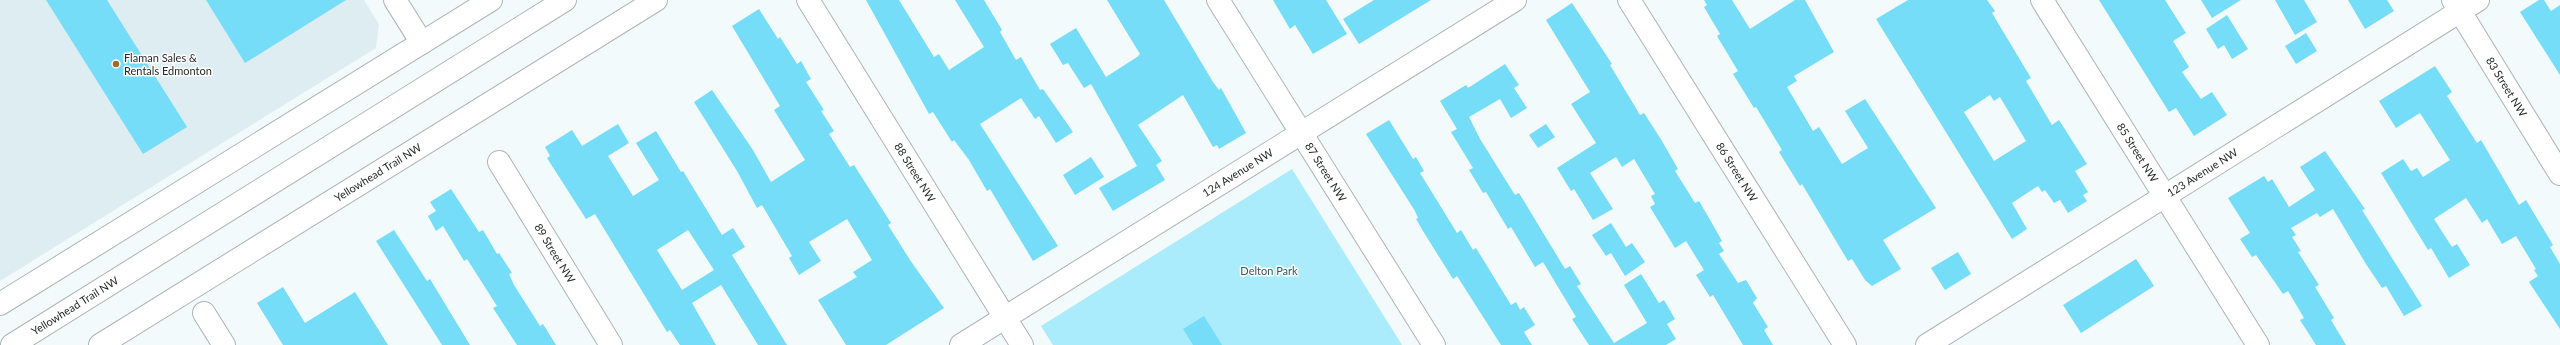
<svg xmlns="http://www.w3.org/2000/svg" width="2560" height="345" viewBox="0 0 2560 345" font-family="Lato,sans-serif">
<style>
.built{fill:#deedf2}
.green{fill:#aaebfc}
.building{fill:#75ddf7;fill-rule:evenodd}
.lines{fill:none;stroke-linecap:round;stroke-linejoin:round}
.minor-casing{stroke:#aeb4b6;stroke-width:24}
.motorway-casing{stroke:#aeb4b6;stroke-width:24}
.minor{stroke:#fff;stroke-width:22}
.motorway{stroke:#fff;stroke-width:22}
.poi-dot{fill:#a26928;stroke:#fff;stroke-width:1.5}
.labels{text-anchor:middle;stroke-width:3;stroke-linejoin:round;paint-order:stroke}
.poi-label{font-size:11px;fill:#262929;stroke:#fff;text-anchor:start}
.street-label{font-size:11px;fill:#262929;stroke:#fff}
.park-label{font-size:11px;fill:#2c5a65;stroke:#fff}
</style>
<rect width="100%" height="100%" fill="#f3fafc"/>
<polygon class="built" points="0,0 364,0 379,24 376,48 0,281"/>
<polygon class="green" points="1292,169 1402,345 1053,345 1041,326"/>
<g class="building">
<polygon points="46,0 107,0 187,127 143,154"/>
<polygon points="206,0 346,0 245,63"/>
<polygon points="866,0 899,0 934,57 939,54 949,70 984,47 955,0 984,0 1002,30 1000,32 1016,60 1021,57 1040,90 1043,89 1073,132 1056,143 1039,116 1035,119 1021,98 980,124 1058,246 1033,261 990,189 987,191 969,160 954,140 952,142 933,112 929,114"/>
<polygon points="1107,0 1164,0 1213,82 1219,90 1221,88 1246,133 1219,149 1217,145 1213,147 1183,95 1138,125 1162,161 1156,165 1165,180 1113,211 1099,188 1137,166 1091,84 1084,88 1068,63 1063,65 1050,44 1076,28 1106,77 1137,57 1140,54"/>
<polygon points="1273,0 1326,0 1347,34 1313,54 1295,25 1290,29"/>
<polygon points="1374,0 1431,0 1359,44 1343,19"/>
<polygon points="1704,0 1732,0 1750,29 1795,0 1805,0 1834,52 1794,76 1797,81 1787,87 1813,131 1819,127 1842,164 1868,148 1845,111 1865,99 1936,208 1883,240 1901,269 1872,286 1865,280 1852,259 1848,261 1802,184 1800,186 1779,152 1782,150 1756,107 1754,108 1733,74 1738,71 1717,36 1720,34 1704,7 1707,5"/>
<path d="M1908,0H1987L1995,11L1992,13L2031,78L2026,81L2052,125L2059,120L2087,164L2075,171L2088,192L2083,195L2087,201L2068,213L2060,200L2054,203L2045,190L2042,192L2038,186L2012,203L2027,229L2012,239L1876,19ZM1990,95L1994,101L2000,97L2026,141L1994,161L1964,112Z"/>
<polygon points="2099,0 2165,0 2186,33 2173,41 2189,67 2182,72 2201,99 2212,92 2227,115 2194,136 2176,108 2169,112"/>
<polygon points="2201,0 2241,0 2212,18"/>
<polygon points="2275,0 2304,0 2317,22 2295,35"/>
<polygon points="2348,0 2387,0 2394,11 2365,29"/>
<polygon points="2539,0 2544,0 2551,11 2560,5 2560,75 2520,12"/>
<polygon points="1572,3 1612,64 1610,65 1640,115 1644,113 1662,141 1678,169 1675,171 1695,203 1699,201 1709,218 1722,241 1719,243 1724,251 1719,254 1738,283 1746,280 1757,298 1753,303 1768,327 1764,330 1773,345 1743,345 1713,295 1710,297 1696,275 1704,270 1686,241 1675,248 1650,207 1655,204 1651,196 1655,194 1634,159 1622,167 1616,157 1590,173 1613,209 1593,220 1574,189 1571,191 1557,168 1596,143 1571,104 1590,92 1546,20"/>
<polygon points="759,9 778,39 780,37 797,64 801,61 811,79 806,82 824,110 821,111 834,131 829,134 850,167 854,165 891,223 888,225 910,260 944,308 886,345 846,345 818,300 857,277 853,272 872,260 847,219 809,242 821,261 799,275 789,258 792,256 762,205 757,208 737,171 694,102 712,90 753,150 771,182 805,160 774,110 780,106 732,26"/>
<polygon points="2227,15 2248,49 2232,59 2224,45 2218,49 2206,29"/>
<polygon points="2306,33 2317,51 2296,64 2285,46"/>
<polygon points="1505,64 1519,85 1514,88 1527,108 1511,118 1500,99 1469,117 1480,139 1515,195 1519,193 1565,269 1570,266 1581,284 1577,286 1614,343 1647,323 1624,285 1641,274 1659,303 1664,300 1675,319 1667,324 1676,339 1666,345 1589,345 1572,319 1576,317 1543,262 1535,267 1511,227 1508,229 1486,192 1483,193 1469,170 1473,168 1451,132 1457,129 1440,101 1466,85 1468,88"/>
<polygon points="2435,66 2452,92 2447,96 2477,143 2481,140 2519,205 2526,200 2553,245 2550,247 2560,264 2560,329 2529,282 2538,276 2534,270 2536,269 2516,236 2502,244 2487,219 2482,223 2466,198 2434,219 2452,247 2457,244 2470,265 2449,278 2431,248 2428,250 2381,173 2403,159 2411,171 2417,168 2423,177 2450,160 2420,113 2396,128 2379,101"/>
<polygon points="1389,120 1413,159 1416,157 1424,171 1420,173 1457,233 1461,230 1473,250 1476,248 1511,305 1516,302 1520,310 1524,307 1535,325 1524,332 1532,345 1501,345 1457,276 1453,279 1426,236 1416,219 1418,218 1415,211 1366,134"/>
<path d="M618,124L629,143L608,156L633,196L659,180L636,143L656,131L681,172L683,171L722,235L733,228L745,247L732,255L787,345H758L721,285L692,303L716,345H680L670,330L667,332L595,214L586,219L547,158L550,156L545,147L572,130L582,146ZM688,230L714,270L682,290L657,250Z"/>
<polygon points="1546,124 1555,137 1538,148 1529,135"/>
<polygon points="2325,151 2365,209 2362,210 2422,306 2404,316 2386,286 2382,288 2366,264 2333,209 2320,217 2317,213 2291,228 2296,235 2292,237 2301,251 2298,252 2319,285 2315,287 2334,318 2331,320 2346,345 2316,345 2300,320 2304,318 2288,291 2283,294 2256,255 2252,257 2240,239 2250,233 2228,198 2264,176 2268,182 2272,179 2289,207 2315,190 2300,167"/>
<polygon points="1091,157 1104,177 1075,195 1063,175"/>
<polygon points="451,189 479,232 483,230 497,254 499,253 512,273 509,274 514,285 540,326 543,324 556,345 517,345 493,308 497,306 467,259 464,261 443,226 436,231 428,216 436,211 430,202"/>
<polygon points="1611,223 1626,247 1632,243 1645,262 1625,276 1611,253 1606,256 1592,235"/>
<polygon points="394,230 427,281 430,279 470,345 442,345 376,241"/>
<polygon points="1958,252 1971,274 1945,290 1931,268"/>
<polygon points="2136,259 2154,286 2081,333 2063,305"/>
<polygon points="283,287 305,323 355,292 388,345 283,345 257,303"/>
<polygon points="1204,316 1222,345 1193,345 1183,329"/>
</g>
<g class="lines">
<defs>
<g id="minor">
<polyline points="395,0 422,43"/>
<path id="s1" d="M808,0L1022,345"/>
<path id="s2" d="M1218,0L1434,345"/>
<path id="s3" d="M1629,0L1845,345"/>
<path id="s4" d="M2042,0L2258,345"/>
<path id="s5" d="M2453,0L2560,174"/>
<path id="s6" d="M499,162L611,345"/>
<polyline points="0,304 491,0"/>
<polyline points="204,313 224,345"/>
<path id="s7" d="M961,345L1515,0"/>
<path id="s8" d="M1927,345L2478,0"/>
</g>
<g id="motorway">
<path id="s9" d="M12,345L565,0"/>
<path id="s10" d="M100,345L656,0"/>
</g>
</defs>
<use href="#minor" class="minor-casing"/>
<use href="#motorway" class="motorway-casing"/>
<use href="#minor" class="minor"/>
<use href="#motorway" class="motorway"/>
</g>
<circle class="poi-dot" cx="116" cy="64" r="4"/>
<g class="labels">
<g class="poi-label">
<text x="124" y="62">Flaman Sales &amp;<tspan x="124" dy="13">Rentals Edmonton</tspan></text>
</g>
<g class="street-label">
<text dy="4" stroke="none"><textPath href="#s5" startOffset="102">83 Street NW</textPath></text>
<text dy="4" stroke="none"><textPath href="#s4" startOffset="180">85 Street NW</textPath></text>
<text dy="4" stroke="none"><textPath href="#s1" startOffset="203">88 Street NW</textPath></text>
<text dy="4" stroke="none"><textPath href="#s7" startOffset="326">124 Avenue NW</textPath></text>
<text dy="4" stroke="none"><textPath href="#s2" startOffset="203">87 Street NW</textPath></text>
<text dy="4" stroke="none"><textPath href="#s10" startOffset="327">Yellowhead Trail NW</textPath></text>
<text dy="4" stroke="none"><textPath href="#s3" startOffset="203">86 Street NW</textPath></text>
<text dy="4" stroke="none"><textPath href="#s8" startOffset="325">123 Avenue NW</textPath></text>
<text dy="4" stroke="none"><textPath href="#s6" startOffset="107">89 Street NW</textPath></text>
<text dy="4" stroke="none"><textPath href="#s9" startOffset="74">Yellowhead Trail NW</textPath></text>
</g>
<g class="park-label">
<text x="1269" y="275">Delton Park</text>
</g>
</g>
</svg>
